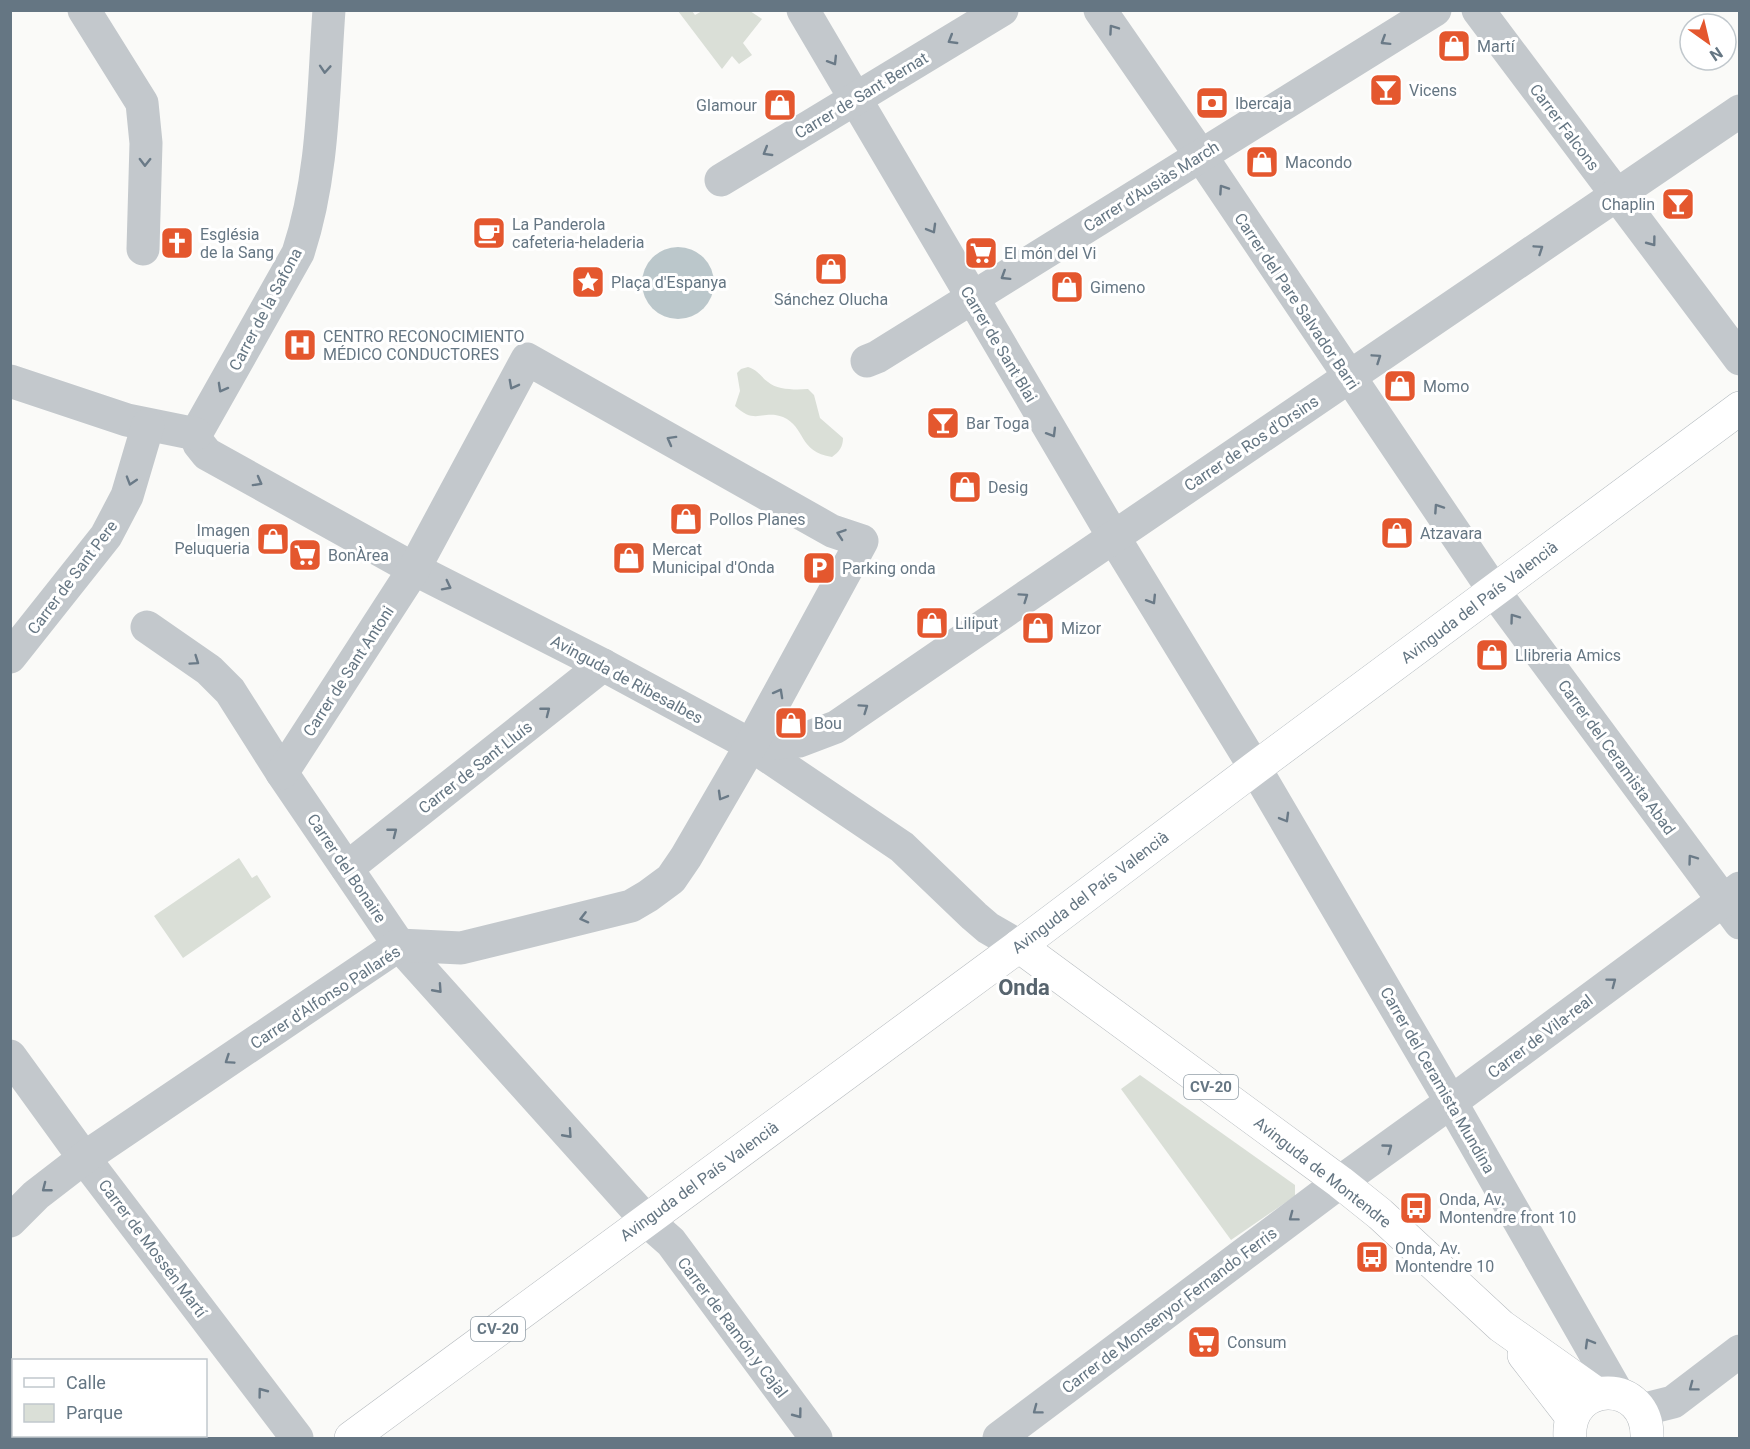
<svg xmlns="http://www.w3.org/2000/svg" width="1750" height="1449" viewBox="0 0 1750 1449" font-family="Roboto,sans-serif">
<style>
.green{fill:#dadfd7}
.water{fill:#bbc7cb}
.lines{fill:none;stroke-linecap:round;stroke-linejoin:round}
.secondary-casing{stroke:#b3babf;stroke-width:34}
.primary-casing{stroke:#b5babe;stroke-width:34}
.minor{stroke:#c3c8cc;stroke-width:33}
.secondary{stroke:#fff;stroke-width:33}
.primary{stroke:#fff;stroke-width:33}
.oneway{stroke:#6a7a87}
.labels{text-anchor:middle;stroke-width:6;stroke-linejoin:round;paint-order:stroke}
.shield{fill:#fff;stroke:#939fa8;stroke-width:1.5}
.shield-label{font-size:15px;font-weight:bold;fill:#657683}
.poi-label{font-size:16px;fill:#657683;stroke:#fff;text-anchor:start}
.street-label{font-size:16px;fill:#657683;stroke:#fff}
.district-label{font-size:22px;font-weight:bold;fill:#57646e;stroke:#fff}
</style>
<rect width="100%" height="100%" fill="#fafaf8"/>
<g class="green">
<polygon points="678,11 692,11 695,15 702,11 750,11 762,19 743,43 752,55 739,64 732,56 722,69"/>
<path d="M748,367C758,370 760,376 768,382C777,390 796,390 808,389L814,395L820,418L843,438C843,447 839,452 832,457C798,452 806,427 783,417C762,409 756,426 735,406L740,391L737,373L741,369Z"/>
<polygon points="239,858 252,878 257,875 271,897 183,958 154,916"/>
<polygon points="1140,1075 1295,1185 1295,1196 1231,1240 1121,1089"/>
</g>
<circle class="water" cx="678" cy="283" r="36"/>
<g class="lines">
<defs>
<polyline id="secondary" points="1019,946 1255,768 1740,408"/>
<g id="primary">
<polyline points="1524,1355 1572,1417"/>
<polyline points="351,1438 1019,946 1340,1182 1380,1214 1501,1326 1597,1394"/>
<path d="M1570,1438C1566,1379 1649,1377 1647,1438"/>
</g>
</defs>
<use href="#secondary" class="secondary-casing"/>
<use href="#primary" class="primary-casing"/>
<g class="minor">
<polyline points="84,10 142,103 146,143 143,249"/>
<path d="M329,10C323,92 324,175 298,253L196,434L199,444L207,454L414,569L603,665L751,745L902,847L974,916L988,928L1019,946"/>
<polyline points="803,10 1113,536 1255,768 1451,1102 1618,1394"/>
<polyline points="1100,10 1201,156 1494,591 1740,923"/>
<polyline points="1478,10 1740,359"/>
<polyline points="721,180 1002,10"/>
<polyline points="867,361 877,357 1435,10"/>
<polyline points="10,381 127,420 196,434"/>
<polyline points="147,627 209,670 230,691 282,773 399,945 646,1220 671,1242 816,1438"/>
<polyline points="10,657 106,536 127,496 148,425"/>
<path d="M751,745L799,741L836,727C1136,520 1439,318 1740,111"/>
<polyline points="347,868 603,665"/>
<polyline points="10,1056 84,1158 297,1438"/>
<polyline points="10,1221 36,1195 84,1158 399,945 461,948 631,906 648,896 671,879 686,857 751,745 862,541 832,531 527,359 414,569 282,773"/>
<polyline points="1641,1410 1673,1402 1740,1351"/>
<polyline points="999,1438 1340,1182 1451,1102 1740,888"/>
</g>
<use href="#secondary" class="secondary"/>
<use href="#primary" class="primary"/>
</g>
<defs><path id="oneway-chevron" d="M-2-3.5L2.5 0L-2 3.5" fill="none" stroke-width="1.6" stroke-linecap="round" stroke-linejoin="round" transform="scale(1.5)"/></defs>
<g class="oneway">
<use href="#oneway-chevron" transform="translate(1113 29) rotate(-125)"/>
<use href="#oneway-chevron" transform="translate(952 40) rotate(149)"/>
<use href="#oneway-chevron" transform="translate(1385 41) rotate(148)"/>
<use href="#oneway-chevron" transform="translate(833 61) rotate(58)"/>
<use href="#oneway-chevron" transform="translate(325 69) rotate(94)"/>
<use href="#oneway-chevron" transform="translate(767 152) rotate(149)"/>
<use href="#oneway-chevron" transform="translate(145 162) rotate(91)"/>
<use href="#oneway-chevron" transform="translate(1223 189) rotate(-124)"/>
<use href="#oneway-chevron" transform="translate(932 229) rotate(60)"/>
<use href="#oneway-chevron" transform="translate(1652 242) rotate(53)"/>
<use href="#oneway-chevron" transform="translate(1539 249) rotate(-34)"/>
<use href="#oneway-chevron" transform="translate(1005 276) rotate(148)"/>
<use href="#oneway-chevron" transform="translate(1377 358) rotate(-34)"/>
<use href="#oneway-chevron" transform="translate(513 385) rotate(118)"/>
<use href="#oneway-chevron" transform="translate(222 388) rotate(119)"/>
<use href="#oneway-chevron" transform="translate(1052 433) rotate(59)"/>
<use href="#oneway-chevron" transform="translate(671 440) rotate(-151)"/>
<use href="#oneway-chevron" transform="translate(131 481) rotate(107)"/>
<use href="#oneway-chevron" transform="translate(258 482) rotate(29)"/>
<use href="#oneway-chevron" transform="translate(1438 508) rotate(-124)"/>
<use href="#oneway-chevron" transform="translate(841 534) rotate(-161)"/>
<use href="#oneway-chevron" transform="translate(447 586) rotate(27)"/>
<use href="#oneway-chevron" transform="translate(1024 597) rotate(-35)"/>
<use href="#oneway-chevron" transform="translate(1152 600) rotate(58)"/>
<use href="#oneway-chevron" transform="translate(1514 618) rotate(-126)"/>
<use href="#oneway-chevron" transform="translate(195 661) rotate(35)"/>
<use href="#oneway-chevron" transform="translate(779 693) rotate(-61)"/>
<use href="#oneway-chevron" transform="translate(864 708) rotate(-35)"/>
<use href="#oneway-chevron" transform="translate(546 711) rotate(-38)"/>
<use href="#oneway-chevron" transform="translate(722 796) rotate(120)"/>
<use href="#oneway-chevron" transform="translate(1285 818) rotate(60)"/>
<use href="#oneway-chevron" transform="translate(393 832) rotate(-38)"/>
<use href="#oneway-chevron" transform="translate(1692 859) rotate(-126)"/>
<use href="#oneway-chevron" transform="translate(584 918) rotate(166)"/>
<use href="#oneway-chevron" transform="translate(1612 982) rotate(-37)"/>
<use href="#oneway-chevron" transform="translate(438 989) rotate(48)"/>
<use href="#oneway-chevron" transform="translate(229 1060) rotate(146)"/>
<use href="#oneway-chevron" transform="translate(568 1134) rotate(48)"/>
<use href="#oneway-chevron" transform="translate(1388 1148) rotate(-36)"/>
<use href="#oneway-chevron" transform="translate(46 1188) rotate(142)"/>
<use href="#oneway-chevron" transform="translate(1293 1217) rotate(143)"/>
<use href="#oneway-chevron" transform="translate(1589 1343) rotate(-120)"/>
<use href="#oneway-chevron" transform="translate(1693 1387) rotate(143)"/>
<use href="#oneway-chevron" transform="translate(262 1392) rotate(-127)"/>
<use href="#oneway-chevron" transform="translate(1037 1410) rotate(143)"/>
<use href="#oneway-chevron" transform="translate(798 1414) rotate(53)"/>
</g>
<defs>
<symbol id="shop-square" viewBox="-11 -11 22 22"><rect x="-9" y="-9" width="18" height="18" rx="4" fill="#e4572e" stroke="#fff"/><path d="M-5-2.5h2.3a2.7 3.5 0 0 1 5.4 0H5L5.5 6h-11ZM-1.5-2.5h3a1.5 2.3 0 0 0-3 0Z" fill="#fff"/></symbol>
<symbol id="bar-square" viewBox="-11 -11 22 22"><rect x="-9" y="-9" width="18" height="18" rx="4" fill="#e4572e" stroke="#fff"/><path d="M-6-5H6L.8 .8V4.5H3.5V6h-7V4.5H-.8V.8Z" fill="#fff"/></symbol>
<symbol id="bank-square" viewBox="-11 -11 22 22"><rect x="-9" y="-9" width="18" height="18" rx="4" fill="#e4572e" stroke="#fff"/><path d="M-6-4H6V4H-6ZM0-2.3a2.3 2.3 0 1 0 0 4.6a2.3 2.3 0 1 0 0-4.6Z" fill="#fff"/></symbol>
<symbol id="cafe-square" viewBox="-11 -11 22 22"><rect x="-9" y="-9" width="18" height="18" rx="4" fill="#e4572e" stroke="#fff"/><path d="M-5.5-4.5H6V0H3Q3 3.5 0 3.5H-2.5Q-5.5 3.5-5.5 0ZM3-3.2v2h1.7v-2ZM-6 4.5H4V6H-6Z" fill="#fff"/></symbol>
<symbol id="church-square" viewBox="-11 -11 22 22"><rect x="-9" y="-9" width="18" height="18" rx="4" fill="#e4572e" stroke="#fff"/><path d="M-1.2-6h2.4v3.5h3.3v2.4h-3.3V6h-2.4V-.1h-3.3v-2.4h3.3Z" fill="#fff"/></symbol>
<symbol id="supermarket-square" viewBox="-11 -11 22 22"><rect x="-9" y="-9" width="18" height="18" rx="4" fill="#e4572e" stroke="#fff"/><path d="M-6-5.5h2.5l.6 2H6L4.5 2H-2.5L-4.4-4H-6ZM-1.5 3.2a1.3 1.3 0 1 0 .1 0ZM3 3.2a1.3 1.3 0 1 0 .1 0Z" fill="#fff"/></symbol>
<symbol id="sight-square" viewBox="-11 -11 22 22"><rect x="-9" y="-9" width="18" height="18" rx="4" fill="#e4572e" stroke="#fff"/><path d="M0-6L1.8-2.2L6-1.7L2.9 1.2L3.7 5.4L0 3.3L-3.7 5.4L-2.9 1.2L-6-1.7L-1.8-2.2Z" fill="#fff"/></symbol>
<symbol id="hospital-square" viewBox="-11 -11 22 22"><rect x="-9" y="-9" width="18" height="18" rx="4" fill="#e4572e" stroke="#fff"/><path d="M-5-5h3v3.5h4V-5h3V5h-3V1.5h-4V5h-3Z" fill="#fff"/></symbol>
<symbol id="parking-square" viewBox="-11 -11 22 22"><rect x="-9" y="-9" width="18" height="18" rx="4" fill="#e4572e" stroke="#fff"/><path d="M-3.5-5.5H1a3.5 3.5 0 0 1 0 7H-1V5.5H-3.5ZM-1-3.4V-.6H.8a1.4 1.4 0 0 0 0-2.8Z" fill="#fff"/></symbol>
<symbol id="bus-square" viewBox="-11 -11 22 22"><rect x="-9" y="-9" width="18" height="18" rx="4" fill="#e4572e" stroke="#fff"/><path d="M-5-6H5V4H4V6H2V4H-2V6H-4V4H-5ZM-3.5-4V0h7V-4ZM-3.5 1.2v1.5H-2V1.2ZM2 1.2v1.5H3.5V1.2Z" fill="#fff"/></symbol>
</defs>
<g fill-rule="evenodd">
<use href="#shop-square" x="1435" y="27" width="38" height="38"/>
<use href="#bar-square" x="1367" y="71" width="38" height="38"/>
<use href="#bank-square" x="1193" y="84" width="38" height="38"/>
<use href="#shop-square" x="761" y="86" width="38" height="38"/>
<use href="#shop-square" x="1243" y="143" width="38" height="38"/>
<use href="#bar-square" x="1659" y="185" width="38" height="38"/>
<use href="#cafe-square" x="470" y="214" width="38" height="38"/>
<use href="#church-square" x="158" y="224" width="38" height="38"/>
<use href="#supermarket-square" x="962" y="234" width="38" height="38"/>
<use href="#shop-square" x="812" y="250" width="38" height="38"/>
<use href="#sight-square" x="569" y="263" width="38" height="38"/>
<use href="#shop-square" x="1048" y="268" width="38" height="38"/>
<use href="#hospital-square" x="281" y="326" width="38" height="38"/>
<use href="#shop-square" x="1381" y="367" width="38" height="38"/>
<use href="#bar-square" x="924" y="404" width="38" height="38"/>
<use href="#shop-square" x="946" y="468" width="38" height="38"/>
<use href="#shop-square" x="667" y="500" width="38" height="38"/>
<use href="#shop-square" x="1378" y="514" width="38" height="38"/>
<use href="#shop-square" x="254" y="520" width="38" height="38"/>
<use href="#supermarket-square" x="286" y="536" width="38" height="38"/>
<use href="#shop-square" x="610" y="539" width="38" height="38"/>
<use href="#parking-square" x="800" y="549" width="38" height="38"/>
<use href="#shop-square" x="913" y="604" width="38" height="38"/>
<use href="#shop-square" x="1019" y="609" width="38" height="38"/>
<use href="#shop-square" x="1473" y="636" width="38" height="38"/>
<use href="#shop-square" x="772" y="704" width="38" height="38"/>
<use href="#bus-square" x="1397" y="1189" width="38" height="38"/>
<use href="#bus-square" x="1353" y="1238" width="38" height="38"/>
<use href="#supermarket-square" x="1185" y="1323" width="38" height="38"/>
</g>
<g class="labels">
<g class="shield">
<rect x="1184" y="1075" width="54" height="24" rx="4.5"/>
<rect x="471" y="1317" width="54" height="24" rx="4.5"/>
</g>
<g class="shield-label">
<text x="1211" y="1092">CV-20</text>
<text x="498" y="1334">CV-20</text>
</g>
<g class="poi-label">
<text x="1477" y="52">Martí</text>
<text x="1409" y="96">Vicens</text>
<text x="1235" y="109">Ibercaja</text>
<text x="757" y="111" text-anchor="end">Glamour</text>
<text x="1285" y="168">Macondo</text>
<text x="1655" y="210" text-anchor="end">Chaplin</text>
<text x="512" y="230">La Panderola<tspan x="512" dy="18">cafeteria-heladeria</tspan></text>
<text x="200" y="240">Església<tspan x="200" dy="18">de la Sang</tspan></text>
<text x="1004" y="259">El món del Vi</text>
<text x="611" y="288">Plaça d'Espanya</text>
<text x="1090" y="293">Gimeno</text>
<text x="831" y="305" text-anchor="middle">Sánchez Olucha</text>
<text x="323" y="342">CENTRO RECONOCIMIENTO<tspan x="323" dy="18">MÉDICO CONDUCTORES</tspan></text>
<text x="1423" y="392">Momo</text>
<text x="966" y="429">Bar Toga</text>
<text x="988" y="493">Desig</text>
<text x="709" y="525">Pollos Planes</text>
<text x="250" y="536" text-anchor="end">Imagen<tspan x="250" dy="18">Peluqueria</tspan></text>
<text x="1420" y="539">Atzavara</text>
<text x="652" y="555">Mercat<tspan x="652" dy="18">Municipal d'Onda</tspan></text>
<text x="328" y="561">BonÀrea</text>
<text x="842" y="574">Parking onda</text>
<text x="955" y="629">Liliput</text>
<text x="1061" y="634">Mizor</text>
<text x="1515" y="661">Llibreria Amics</text>
<text x="814" y="729">Bou</text>
<text x="1439" y="1205">Onda, Av.<tspan x="1439" dy="18">Montendre front 10</tspan></text>
<text x="1395" y="1254">Onda, Av.<tspan x="1395" dy="18">Montendre 10</tspan></text>
<text x="1227" y="1348">Consum</text>
</g>
<g class="street-label">
<text transform="translate(861 95) rotate(-31)" y="6">Carrer de Sant Bernat</text>
<text transform="translate(1565 127) rotate(53)" y="6">Carrer Falcons</text>
<text transform="translate(1151 186) rotate(-32)" y="6">Carrer d'Ausiàs March</text>
<text transform="translate(1297 301) rotate(56)" y="6">Carrer del Pare Salvador Barri</text>
<text transform="translate(265 309) rotate(-62)" y="6">Carrer de la Safona</text>
<text transform="translate(999 344) rotate(59)" y="6">Carrer de Sant Blai</text>
<text transform="translate(1251 443) rotate(-34)" y="6">Carrer de Ros d'Orsins</text>
<text transform="translate(72 577) rotate(-53)" y="6">Carrer de Sant Pere</text>
<text transform="translate(1479 602) rotate(-37)" y="6">Avinguda del País Valencià</text>
<text transform="translate(348 671) rotate(-57)" y="6">Carrer de Sant Antoni</text>
<text transform="translate(627 679) rotate(28)" y="6">Avinguda de Ribesalbes</text>
<text transform="translate(1617 757) rotate(54)" y="6">Carrer del Ceramista Abad</text>
<text transform="translate(475 767) rotate(-38)" y="6">Carrer de Sant Lluís</text>
<text transform="translate(347 868) rotate(56)" y="6">Carrer del Bonaire</text>
<text transform="translate(1090 892) rotate(-37)" y="6">Avinguda del País Valencià</text>
<text transform="translate(325 997) rotate(-33)" y="6">Carrer d'Alfonso Pallarés</text>
<text transform="translate(1540 1036) rotate(-37)" y="6">Carrer de Vila-real</text>
<text transform="translate(1438 1080) rotate(60)" y="6">Carrer del Ceramista Mundina</text>
<text transform="translate(1323 1172) rotate(38)" y="6">Avinguda de Montendre</text>
<text transform="translate(699 1181) rotate(-36)" y="6">Avinguda del País Valencià</text>
<text transform="translate(153 1248) rotate(53)" y="6">Carrer de Mossén Martí</text>
<text transform="translate(1169 1310) rotate(-37)" y="6">Carrer de Monsenyor Fernando Ferris</text>
<text transform="translate(733 1327) rotate(53)" y="6">Carrer de Ramón y Cajal</text>
</g>
<g class="district-label">
<text x="1024" y="995">Onda</text>
</g>
</g>
<rect width="1750" height="1449" fill="none" stroke="#657683" stroke-width="24"/>
<rect x="12" y="1359" width="195" height="78" fill="#ffffff" stroke="#c1c8cd" stroke-width="1.5"/>
<rect x="24" y="1378" width="30" height="9" fill="#ffffff" stroke="#c1c8cd" stroke-width="1.5"/>
<text x="66" y="1389" font-size="18" fill="#657683">Calle</text>
<rect x="24" y="1404" width="30" height="18" fill="#dadfd7" stroke="#c1c8cd" stroke-width="1.5"/>
<text x="66" y="1419" font-size="18" fill="#657683">Parque</text>
<g transform="translate(1708 42) rotate(146)"><circle r="28" fill="#ffffff" stroke="#c1c8cd" stroke-width="1.5"/>
<path d="M0-4.5L10 22L0 15L-10 22Z" fill="#e4572e"/>
<text y="-9" font-size="16" font-weight="bold" text-anchor="middle" fill="#657683">N</text>
</g>
</svg>
